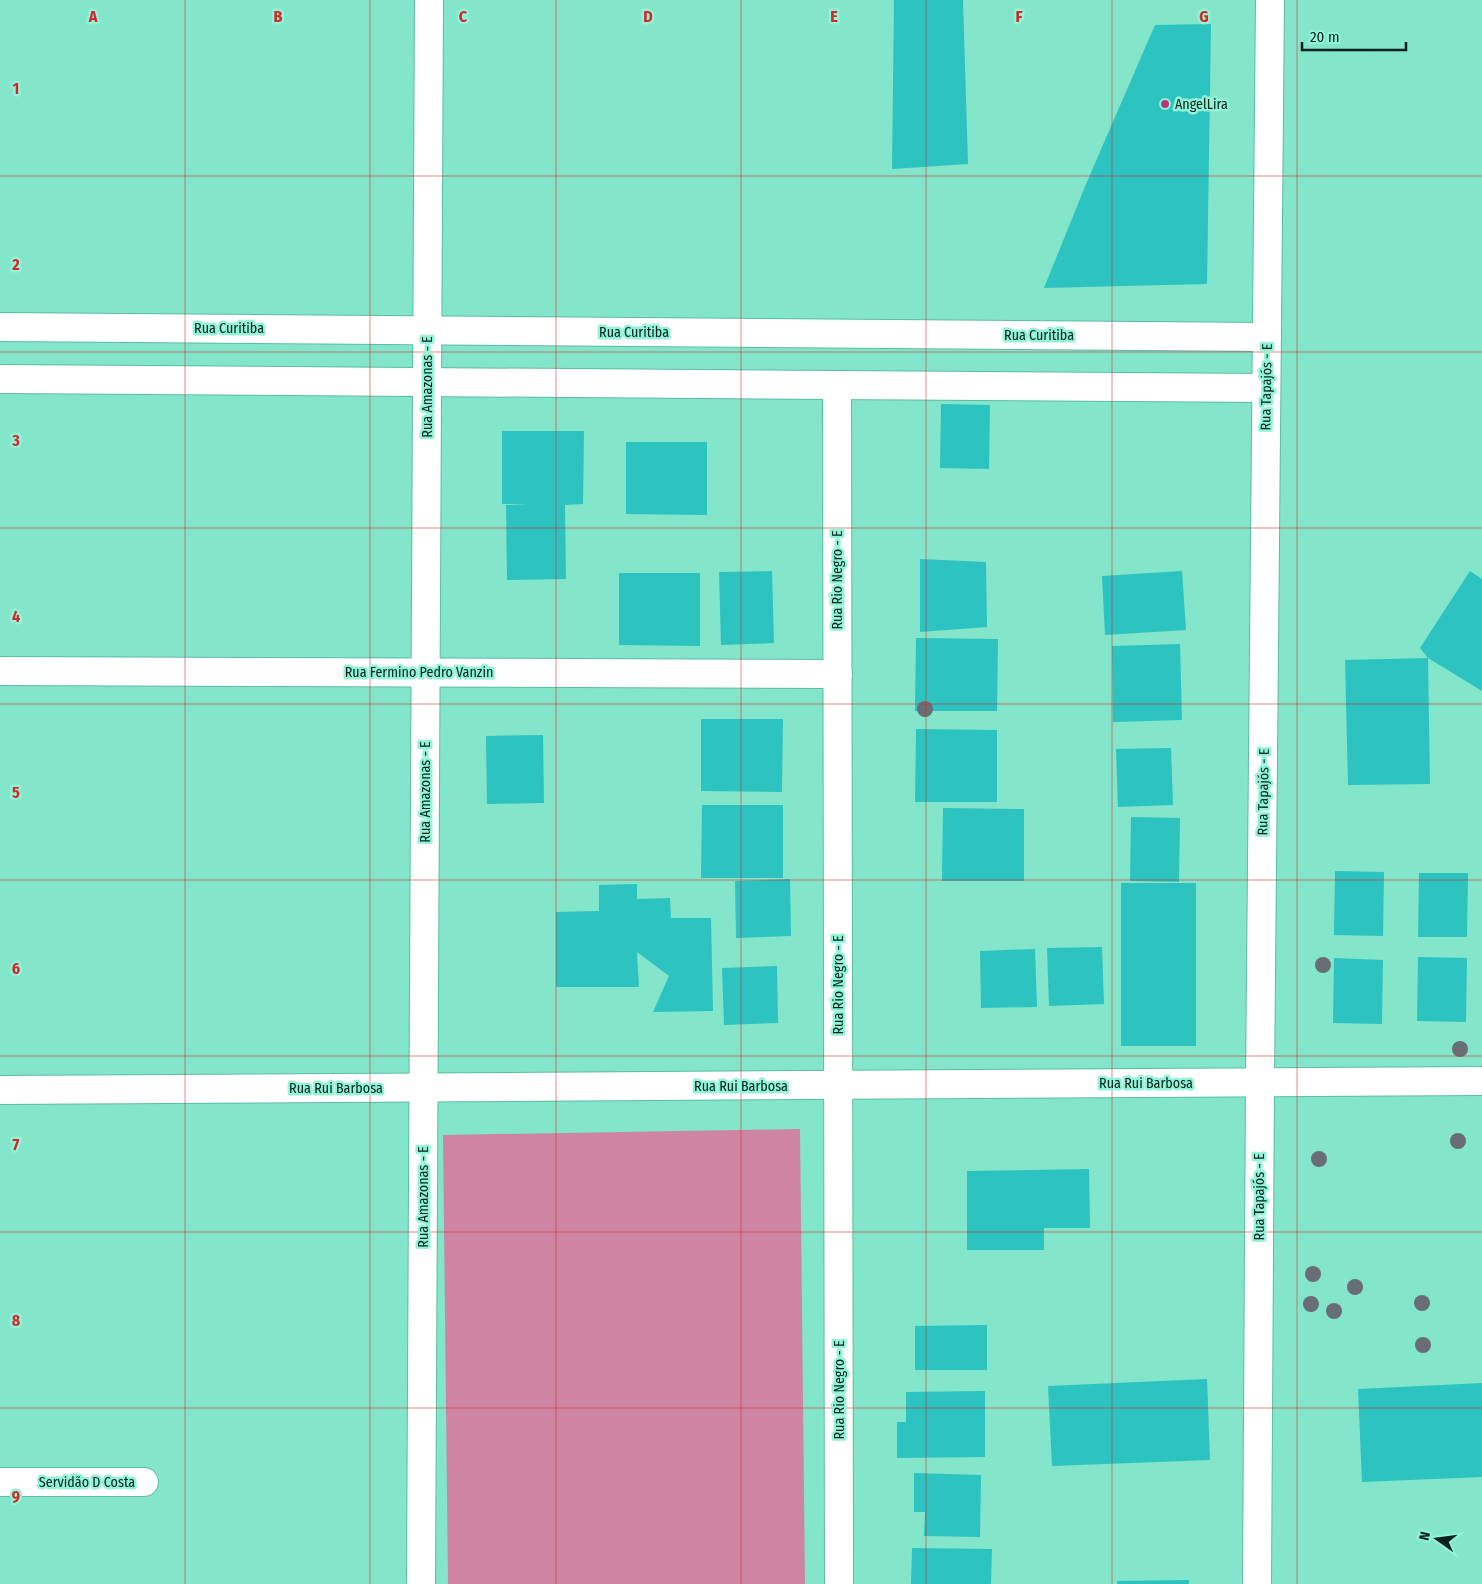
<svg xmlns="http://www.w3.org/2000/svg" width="1482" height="1584" viewBox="0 0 1482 1584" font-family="'Fira Sans Condensed',sans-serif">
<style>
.green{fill:#cd85a3}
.building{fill:#2dc3c1}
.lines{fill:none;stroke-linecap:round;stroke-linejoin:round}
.minor-casing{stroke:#5bbda3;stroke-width:30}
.minor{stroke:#fff;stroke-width:28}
.tree{fill:#686d76}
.grid{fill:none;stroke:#d62828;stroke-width:1;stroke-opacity:0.55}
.poi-dot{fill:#bc377a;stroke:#91f3d7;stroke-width:2}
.labels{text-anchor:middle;stroke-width:5;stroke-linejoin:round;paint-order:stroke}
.poi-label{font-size:14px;fill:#012119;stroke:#91f3d7;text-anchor:start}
.street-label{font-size:14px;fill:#012119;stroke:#91f3d7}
.grid-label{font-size:16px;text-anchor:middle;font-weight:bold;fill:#d62828;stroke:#91f3d7;stroke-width:5;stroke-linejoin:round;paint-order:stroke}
</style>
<rect width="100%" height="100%" fill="#83e5ca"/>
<polygon class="green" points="800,1129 805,1584 448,1584 443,1135"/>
<g class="building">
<polygon points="894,0 963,0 968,164 892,169"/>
<polygon points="1211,24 1207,284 1044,288 1086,184 1155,25"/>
<polygon points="941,404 990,405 989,469 940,468"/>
<polygon points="502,431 584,431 583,504 565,505 566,579 507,580 506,505 528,504 502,504"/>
<polygon points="626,442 707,442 707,515 626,514"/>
<polygon points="920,559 986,562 987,627 920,632"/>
<polygon points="772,571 774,643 721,645 719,572"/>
<polygon points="1182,571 1186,630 1105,635 1102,576"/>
<polygon points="1470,571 1482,579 1482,691 1428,658 1420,648"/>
<polygon points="619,573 700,573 700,646 619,645"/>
<polygon points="916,638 998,639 997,711 915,711"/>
<polygon points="1180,644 1182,720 1113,722 1112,646"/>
<polygon points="1428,658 1430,784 1348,785 1345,660"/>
<polygon points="701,719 783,719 782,792 701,791"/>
<polygon points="916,729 997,730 997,802 915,802"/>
<polygon points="543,735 544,803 487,804 486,736"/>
<polygon points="1171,748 1173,805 1118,807 1116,749"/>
<polygon points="702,805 783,805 783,878 701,878"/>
<polygon points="943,808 1024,809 1024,881 942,881"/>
<polygon points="1131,817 1180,818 1179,882 1130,881"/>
<polygon points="1335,871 1384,872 1383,936 1334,935"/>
<polygon points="1419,873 1468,873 1467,937 1418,937"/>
<polygon points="790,879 791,936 736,938 735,881"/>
<rect x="1121" y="883" width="75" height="163"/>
<polygon points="637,884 637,899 670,898 671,918 711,918 713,1011 653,1012 669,976 637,952 639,987 556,987 556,912 599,911 599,885"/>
<polygon points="1102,947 1104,1004 1049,1006 1047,948"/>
<polygon points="1035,949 1037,1007 981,1008 980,951"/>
<polygon points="1418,957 1467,958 1466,1022 1417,1021"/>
<polygon points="1334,958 1383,960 1382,1024 1333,1023"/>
<polygon points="777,966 778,1023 724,1025 722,968"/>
<polygon points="1089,1169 1090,1228 1044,1228 1044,1250 967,1250 967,1171"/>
<polygon points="987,1325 987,1370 915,1370 915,1326"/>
<polygon points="1207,1379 1210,1460 1052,1466 1048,1386"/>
<polygon points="1482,1383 1482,1477 1362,1482 1358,1389"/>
<polygon points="985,1391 985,1457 897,1458 897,1422 906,1422 906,1392"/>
<polygon points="914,1473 981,1475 980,1537 924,1536 925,1512 914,1512"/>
<polygon points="912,1548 992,1549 991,1584 911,1584"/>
<polygon points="1189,1580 1189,1584 1117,1584 1117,1581"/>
</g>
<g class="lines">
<defs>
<g id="minor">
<polyline points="0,327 1267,337"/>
<polyline points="0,379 1266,388"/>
<polyline points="837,385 839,1584"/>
<polyline points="0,671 838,674"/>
<polyline points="0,1090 1482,1081"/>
<polyline points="0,1482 144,1482"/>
<polyline points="421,1584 429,0"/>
<polyline points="1257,1584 1260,1083 1270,0"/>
</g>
</defs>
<use href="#minor" class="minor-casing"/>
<use href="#minor" class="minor"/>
</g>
<g class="tree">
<circle cx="925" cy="709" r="8"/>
<circle cx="1323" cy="965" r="8"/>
<circle cx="1460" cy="1049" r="8"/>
<circle cx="1458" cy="1141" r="8"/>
<circle cx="1319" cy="1159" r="8"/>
<circle cx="1313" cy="1274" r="8"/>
<circle cx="1355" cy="1287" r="8"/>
<circle cx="1422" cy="1303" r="8"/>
<circle cx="1311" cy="1304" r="8"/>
<circle cx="1334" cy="1311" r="8"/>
<circle cx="1423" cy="1345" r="8"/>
</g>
<path class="grid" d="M185,0V1584M370,0V1584M556,0V1584M741,0V1584M926,0V1584M1112,0V1584M1297,0V1584M0,176H1482M0,352H1482M0,528H1482M0,704H1482M0,880H1482M0,1056H1482M0,1232H1482M0,1408H1482"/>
<circle class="poi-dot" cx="1165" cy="104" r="5"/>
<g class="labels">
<g class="poi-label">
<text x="1175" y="109">AngelLira</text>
</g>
<g class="street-label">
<text x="229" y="333">Rua Curitiba</text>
<text x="634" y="337">Rua Curitiba</text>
<text x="1039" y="340">Rua Curitiba</text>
<text transform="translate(427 387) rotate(-90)" y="5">Rua Amazonas - E</text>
<text transform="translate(1266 387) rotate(-89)" y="5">Rua Tapajós - E</text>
<text transform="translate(837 580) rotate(-90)" y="5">Rua Rio Negro - E</text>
<text x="419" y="677">Rua Fermino Pedro Vanzin</text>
<text transform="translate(425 792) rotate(-90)" y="5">Rua Amazonas - E</text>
<text transform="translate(1263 792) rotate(-89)" y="5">Rua Tapajós - E</text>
<text transform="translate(838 985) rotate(-90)" y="5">Rua Rio Negro - E</text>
<text x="1146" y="1088">Rua Rui Barbosa</text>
<text x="741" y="1091">Rua Rui Barbosa</text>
<text x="336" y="1093">Rua Rui Barbosa</text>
<text transform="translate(423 1197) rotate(-90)" y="5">Rua Amazonas - E</text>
<text transform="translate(1259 1197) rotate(-90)" y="5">Rua Tapajós - E</text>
<text transform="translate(839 1390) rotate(-90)" y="5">Rua Rio Negro - E</text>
<text x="87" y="1487">Servidão D Costa</text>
</g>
</g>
<g class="grid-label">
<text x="93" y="22">A</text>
<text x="278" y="22">B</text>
<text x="463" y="22">C</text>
<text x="648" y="22">D</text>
<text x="834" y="22">E</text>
<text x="1019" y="22">F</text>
<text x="1204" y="22">G</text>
<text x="16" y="94">1</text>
<text x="16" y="270">2</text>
<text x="16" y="446">3</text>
<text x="16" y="622">4</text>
<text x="16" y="798">5</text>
<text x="16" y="974">6</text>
<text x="16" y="1150">7</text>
<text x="16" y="1326">8</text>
<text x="16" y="1502">9</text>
</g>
<g transform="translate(1437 1539) rotate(284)" stroke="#91f3d7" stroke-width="4" paint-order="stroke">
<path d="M0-4L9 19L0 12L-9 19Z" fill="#012119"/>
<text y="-8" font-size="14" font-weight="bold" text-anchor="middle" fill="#012119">N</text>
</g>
<path d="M1302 42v8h104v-8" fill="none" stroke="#012119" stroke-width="2.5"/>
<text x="1310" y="42" font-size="15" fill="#012119" stroke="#91f3d7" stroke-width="4" paint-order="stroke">20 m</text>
</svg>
